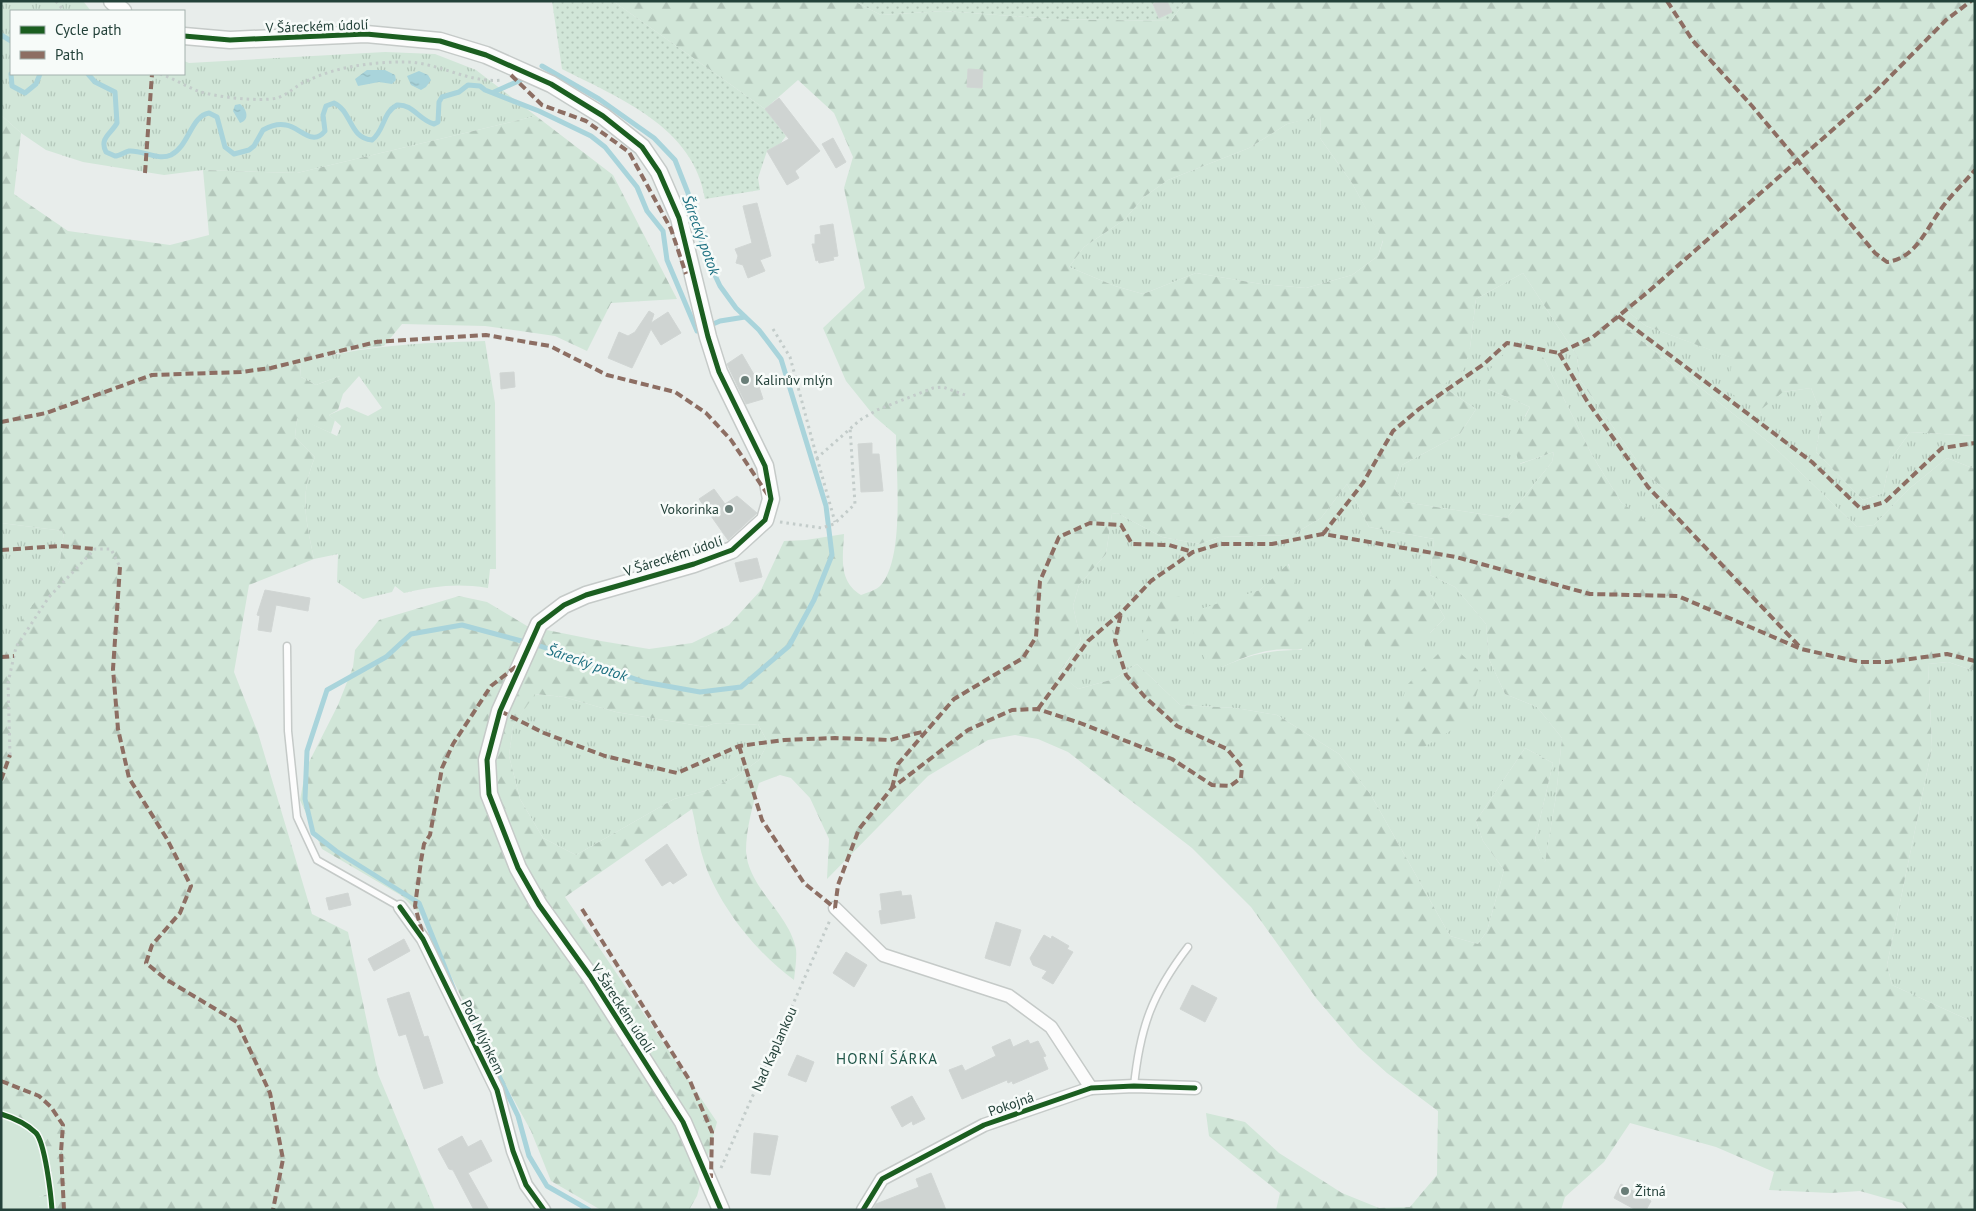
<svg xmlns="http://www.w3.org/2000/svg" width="1976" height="1211" viewBox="0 0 1976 1211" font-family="'PT Sans',sans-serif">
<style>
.grass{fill:url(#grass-tufts);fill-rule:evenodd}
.forest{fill:url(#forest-firs);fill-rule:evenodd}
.park{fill:url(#park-dots)}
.pitch{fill:#d1e6d8}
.water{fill:url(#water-ripples)}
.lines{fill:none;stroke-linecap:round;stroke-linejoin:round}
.stream{stroke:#a9d4db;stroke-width:5}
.building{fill:#cfd4d2;stroke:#d1d6d4}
.service-casing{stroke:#c5cac8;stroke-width:9}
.minor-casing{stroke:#c5cac8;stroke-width:15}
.tertiary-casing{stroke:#c5cac8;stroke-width:19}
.path{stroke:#c3ccca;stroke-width:3;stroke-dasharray:2.5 4;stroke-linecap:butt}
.service{stroke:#fcfcfc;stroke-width:6}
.minor{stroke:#fcfcfc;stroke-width:12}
.tertiary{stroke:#fcfcfc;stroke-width:16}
.quiet{stroke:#8d6e63;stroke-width:4;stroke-dasharray:8 4;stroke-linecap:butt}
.cycleway-casing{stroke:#f7fbf9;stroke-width:8}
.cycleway{stroke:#1b5e20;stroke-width:5}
.poi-dot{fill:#697e78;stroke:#f7fbf9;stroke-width:2}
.labels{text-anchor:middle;stroke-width:5;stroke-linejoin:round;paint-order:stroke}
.street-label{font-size:14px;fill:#24423a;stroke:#f7fbf9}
.poi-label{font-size:14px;fill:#24423a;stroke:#f7fbf9;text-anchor:start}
.water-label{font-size:15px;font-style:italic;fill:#1c6f80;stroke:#f7fbf9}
.neighbourhood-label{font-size:15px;letter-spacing:1px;fill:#1f5548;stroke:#f7fbf9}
</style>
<defs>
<pattern id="grass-tufts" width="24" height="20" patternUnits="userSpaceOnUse" patternTransform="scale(1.25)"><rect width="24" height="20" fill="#d1e6d8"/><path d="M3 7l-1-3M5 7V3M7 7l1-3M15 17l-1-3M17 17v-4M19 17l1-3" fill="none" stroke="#b3c6ba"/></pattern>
<pattern id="forest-firs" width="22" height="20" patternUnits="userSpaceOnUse" patternTransform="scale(1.25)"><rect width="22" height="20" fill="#d1e6d8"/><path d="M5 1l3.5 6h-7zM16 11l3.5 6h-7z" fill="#b3c6ba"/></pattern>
<pattern id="park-dots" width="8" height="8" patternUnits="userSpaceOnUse" patternTransform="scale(1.25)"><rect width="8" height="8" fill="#d1e6d8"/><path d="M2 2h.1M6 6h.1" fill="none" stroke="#b3c6ba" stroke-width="1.8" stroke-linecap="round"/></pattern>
<pattern id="water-ripples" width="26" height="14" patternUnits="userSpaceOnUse" patternTransform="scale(1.25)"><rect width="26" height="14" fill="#a9d4db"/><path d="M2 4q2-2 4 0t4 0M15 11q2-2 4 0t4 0" fill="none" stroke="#91b7bd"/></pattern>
</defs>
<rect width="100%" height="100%" fill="#e8edeb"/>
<g class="grass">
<polygon points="1,1 83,1 91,11 11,11 11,74 184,74 184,61 189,63 385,52 435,54 476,70 536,116 297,173 203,170 164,175 83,162 46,150 21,133 1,115"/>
<polygon points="1321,115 1320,138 1352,183 1383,240 1378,256 1352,275 1306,288 1261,284 1196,273 1143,294 1115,286 1069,267 1084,247 1124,220 1144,197 1168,180 1249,148 1287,124"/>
<polygon points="1523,273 1577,356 1580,380 1644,471 1669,494 1647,523 1621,502 1592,455 1541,353 1488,389 1530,407 1525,416 1520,464 1554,452 1552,462 1507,518 1404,502 1394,488 1402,465 1460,434 1476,409 1442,386 1470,348 1476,299"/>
<polygon points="1627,311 1646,326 1733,358 1783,392 1811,388 1822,416 1816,452 1863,500 1883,493 1890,460 1910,432 1975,436 1975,469 1947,458 1910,488 1874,525 1857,527 1771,444 1617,321"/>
<path d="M485,341L495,403L496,569H490L488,588C456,583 436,586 404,593L395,586L392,592L363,599L337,582L338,554L314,559C306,520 299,496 315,457L295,437L297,417L337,436L341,426L329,415L347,407L368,416L382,408L359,376H340L316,385L301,377L300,363C364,345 419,343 485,341Z"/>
<path d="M1347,484L1369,527L1434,539L1430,575L1455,587L1486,624L1489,659L1505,694L1537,707L1562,738L1556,796L1545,863L1535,840L1553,763L1525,748L1476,821L1483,841L1504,870L1487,931L1478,944L1450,936L1371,795L1339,754L1277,715L1236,708L1180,705L1137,664L1114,679L1078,689L1059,674L1081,641L1073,606L1079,585L1106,554L1112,514L1117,513L1162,537L1200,544L1219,537L1292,535L1321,518ZM1289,564L1302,650C1271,650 1251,654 1222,667L1235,599L1260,590ZM1429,591L1445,618L1430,633Z"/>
<polygon points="1,523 64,531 60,561 1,681"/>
<polygon points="1948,662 1975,671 1975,1023 1892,985 1887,965 1932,748 1928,664"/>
<path d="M534,694L564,697L616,712L705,727C720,718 741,727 758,724L768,743L759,760L734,778L705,791L674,799L576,855L543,838L520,799L509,756L513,726Z"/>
</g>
<g class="forest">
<path d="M613,1H854L881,15L944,11L1052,19L1171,21L1185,1H1975V436L1910,432L1890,460L1883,493L1863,500L1816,452L1822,416L1811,388L1783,392L1759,411L1729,392L1732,358L1646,326L1628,312L1617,321L1771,444L1857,527L1874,525L1910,488L1947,458L1975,469V671L1948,662L1928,664L1932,748L1887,965L1892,985L1975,1023V1210H1908L1902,1203L1860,1191L1831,1193L1769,1190L1774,1172L1716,1147L1630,1123L1604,1162L1565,1197L1561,1210H1276L1280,1193L1209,1136L1206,1113L1245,1122L1279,1153L1342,1193L1379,1208L1410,1207L1437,1175L1438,1111L1387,1073L1358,1047L1316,998L1251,907L1192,848L1068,752L1038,739L1015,735L988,740L928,776L827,879L829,839L810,798L791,778L780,775L759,783C753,805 746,828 746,851C748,888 789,913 796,949C797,958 795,970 794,980C756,953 716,902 703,858C698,842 696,825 692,809L565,897L717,1122L697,1196L689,1210H601L551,1181L531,1131L488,1053L423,917L402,896L322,849L300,800L306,768L338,705L353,667L355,650L379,620L459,596L487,602L527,626L601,641L649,649L692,643L729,625L761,590L784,541L806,540L844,534C843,557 838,581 861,595C866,593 877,590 881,585C905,557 896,472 896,435L875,417L846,381L823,328L865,288L844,188L853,157L834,113L798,80L765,109ZM1321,116L1320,138L1352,183L1383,241L1378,256L1352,275L1306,288L1261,284L1196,273L1143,294L1115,286L1069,267L1084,247L1124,220L1144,197L1168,180L1249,148L1287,124ZM1523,273L1577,356L1580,380L1644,471L1669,494L1647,522L1621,502L1592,455L1541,353L1507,351L1485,375L1488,389L1530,407L1513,441L1519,464L1554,452L1552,462L1507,518L1404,502L1394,488L1402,465L1460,434L1476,409L1442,386L1464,369L1470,348L1476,299ZM1347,484L1369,527L1434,539L1430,575L1455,587L1486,624L1489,659L1505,694L1537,707L1562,738L1556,796L1545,862L1535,840L1553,763L1525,748L1476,821L1483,841L1504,870L1487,931L1478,944L1450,936L1371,795L1339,754L1277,715L1236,708L1180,705L1137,664L1114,679L1078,689L1059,673L1081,641L1073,606L1079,585L1106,554L1112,514L1117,513L1162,537L1200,544L1219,537L1292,535L1321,518ZM535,694L564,697L616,712L705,727C720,718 741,727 758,724L768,743L759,760L734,778L705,791L674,799L576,855L543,838L520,799L509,756L513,726Z"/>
<path d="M1,115L21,133L14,194L68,231L170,245L209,235L203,170L297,173L536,116L613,175L677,299L611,303L587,351L555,336L485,326L402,324L384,346L340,352L300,363L301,377L316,385L340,376H359L343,394L338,410L329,415L335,420L331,433L297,418L295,437L315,457C299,496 306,520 314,559L249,585L234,672L258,733L312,914L348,932L378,1074L435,1210H39V1197L47,1194L38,1150L31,1135L20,1125L1,1119V681L7,641L44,589L60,561L64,531L1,523Z"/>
<path d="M1288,564L1317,639C1295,656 1298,647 1274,650C1255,652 1238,660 1222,667L1205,660L1193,632L1194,611L1260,590Z"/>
<polygon points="1365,585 1429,591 1445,618 1430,633 1403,649 1365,647 1361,621"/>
<path d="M1183,595C1182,629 1173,633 1142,642L1144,625L1155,603Z"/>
<polygon points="1457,650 1478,670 1480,683 1468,720 1416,752 1392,733 1407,685 1438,654"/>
</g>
<g class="park">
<path d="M552,1H613L765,109L786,136L780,144L767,151L758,178L760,190L705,199C694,127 619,98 562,69Z"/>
<polygon points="854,1 1160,1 1153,5 1159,18 1172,12 1167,1 1185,1 1171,21 1052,19 944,11 881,15"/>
</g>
<path class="pitch" d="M1,1119C7,1121 15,1122 20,1125C42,1137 43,1173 47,1194L39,1197V1210H1Z"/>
<g class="water">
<polygon points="367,70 385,70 395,75 396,80 392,84 379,82 358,86 355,79"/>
<polygon points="419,71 428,75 431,80 426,87 421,90 411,85 407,76"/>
<path d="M240,104C247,109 250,120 240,123L233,111L235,105Z"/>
</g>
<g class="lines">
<g class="stream">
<polyline points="1,35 11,41"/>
<polyline points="11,74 12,86 25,93 36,84 40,74"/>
<path d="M88,74L95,82L115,92L117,123C111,134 99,138 106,152L115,156C120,156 124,152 129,151C143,150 158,161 171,155C189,146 191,116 209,113L217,117L225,147L234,154L249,150L254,146L263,130C270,126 278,123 286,125C300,127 312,147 325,131L323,115L326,106L334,103C352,111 349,138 372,140C385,130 382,113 397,105C413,104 419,120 434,124L438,122L439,102L442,97L459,92L468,85L480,86L485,90L539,111L591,136L605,147L637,187L647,211L663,231L667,260L697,331L720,321L745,317"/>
<polyline points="494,92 523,79"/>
<polyline points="454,990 419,903 336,851 313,833 305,799 307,751 327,690 386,657 411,634 462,625 540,646 644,682 700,692 741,687 789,646 814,600 832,555 826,506 781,359 759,330 736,308 720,286 705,254 688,193 675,160 654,138 599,99 542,66"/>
<polyline points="465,1011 488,1053 518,1116 529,1156 547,1186 589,1210"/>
</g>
</g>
<g class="building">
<polygon points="1160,1 1167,1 1172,12 1159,18 1153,4"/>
<polygon points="968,69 983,70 982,88 967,87"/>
<polygon points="779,98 820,151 795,171 799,178 787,185 767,151 789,139 765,109"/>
<polygon points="833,138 846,162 836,168 822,144"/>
<polygon points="757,203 771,256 760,260 765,271 748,278 743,265 736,263 738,256 735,249 752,243 743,206"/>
<polygon points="833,224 838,256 833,257 834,260 819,263 818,260 816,261 812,244 815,244 815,235 821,234 820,226"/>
<polygon points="649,311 654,314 651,323 668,312 681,333 661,345 651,329 632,368 608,358 619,332 628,336 635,332"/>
<polygon points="742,354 756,378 763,399 746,404 727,364"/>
<polygon points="514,372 515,387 501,389 500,373"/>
<polygon points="872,443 872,454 879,454 883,491 861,492 858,444"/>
<polygon points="714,489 725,504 737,496 757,513 728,540 699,499"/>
<polygon points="757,558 762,577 740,582 735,563"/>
<polygon points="265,590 310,598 308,611 276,605 271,632 258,630 260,616 257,615"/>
<polygon points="667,844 687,875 673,884 670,881 662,886 645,860"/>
<polygon points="901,891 902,896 911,895 915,918 881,924 879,911 882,910 880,894"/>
<polygon points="348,893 351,905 329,910 326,898"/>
<polygon points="996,922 1021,930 1010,966 985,958"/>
<polygon points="1044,935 1051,939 1052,936 1069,946 1067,949 1073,952 1053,984 1042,978 1047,971 1033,965 1030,958"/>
<polygon points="404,939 410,951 374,971 368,959"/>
<polygon points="846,952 867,965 854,987 833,973"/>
<polygon points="1192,985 1217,998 1205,1022 1180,1009"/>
<polygon points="409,992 424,1037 428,1036 443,1083 424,1089 406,1034 399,1036 387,999"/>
<polygon points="1010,1039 1013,1047 1028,1040 1030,1044 1038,1041 1046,1056 1043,1057 1048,1069 1013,1084 1012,1081 1008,1083 1007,1080 962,1099 949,1070 962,1065 965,1071 996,1056 992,1047"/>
<polygon points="797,1055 814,1062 806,1082 788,1075"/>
<polygon points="912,1096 925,1119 913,1125 912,1121 902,1127 891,1107"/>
<polygon points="754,1133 778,1136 770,1175 751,1173"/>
<polygon points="462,1136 468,1147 481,1140 492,1161 468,1173 489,1210 474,1210 453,1170 449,1169 438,1149"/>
<polygon points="931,1173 946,1210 873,1210 876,1204 919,1187 916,1179"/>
<polygon points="1621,1184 1651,1201 1646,1210 1636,1210 1614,1198"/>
</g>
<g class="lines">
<defs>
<g id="service">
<polyline points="287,646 288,731 297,817 317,860 400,907"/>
<path d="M1134,1086C1140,1027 1152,994 1188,947"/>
</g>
<g id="minor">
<polyline points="400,907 423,939 497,1090 513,1151 526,1185 544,1210"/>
<polyline points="835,908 883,955 1009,996 1051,1027 1091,1088"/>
<polyline points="863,1210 882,1179 984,1125 1091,1088 1134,1086 1195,1088"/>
</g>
<g id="tertiary">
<polyline points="112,1 123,11"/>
<polyline points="184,36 230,40 366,34 440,41 486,55 551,84 603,116 642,147 659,172 679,218 708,337 719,372 765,466 771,499 765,520 732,550 694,564 586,595 564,605 539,624 500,711 487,760 489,794 518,868 539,905 590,976 683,1122 721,1210"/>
</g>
</defs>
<use href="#service" class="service-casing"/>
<use href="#minor" class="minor-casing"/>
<use href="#tertiary" class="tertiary-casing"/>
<g class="path">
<polyline points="56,1 64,11"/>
<path d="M160,74C173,78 185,86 198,91C215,97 259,102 277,98C288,95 296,85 307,81C335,67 372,62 403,62C437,61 468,84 503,80"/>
<polyline points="773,329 790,357 817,458 860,420 877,410 933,388 943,387 968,396"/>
<polyline points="817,458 835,522"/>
<polyline points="780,522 822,528 834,524 855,504 850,428"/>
<polyline points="10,755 8,683 16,647 49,597 95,549 111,549 120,567"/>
<polyline points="721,1168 830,920"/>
</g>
<use href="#service" class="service"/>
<use href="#minor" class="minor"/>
<use href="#tertiary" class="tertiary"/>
<g class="quiet">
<path d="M1667,1L1693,41L1752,106L1875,253L1887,262C1915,258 1924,233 1939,212C1949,197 1963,184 1975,170"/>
<polyline points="511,75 542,105 586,121 629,152 671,229 686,274"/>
<polyline points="145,173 152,74"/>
<polyline points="1618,316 1812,462 1861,509 1885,502 1942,448 1975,443"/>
<polyline points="1559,353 1587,401 1648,487 1799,646"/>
<polyline points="1,422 46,413 152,375 241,372 271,368 376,342 486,335 550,346 607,375 675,392 706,413 731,440 768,495"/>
<polyline points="1323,534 1363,483 1393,431 1419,409 1484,364 1507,343 1559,353 1593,337 1649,291 1870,97 1946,20 1971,1"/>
<polyline points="1,550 60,546 95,549"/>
<polyline points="120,567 113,669 118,729 129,778 167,839 191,886 180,913 152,945 146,963 167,980 237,1022 270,1093 283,1159 273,1210"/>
<polyline points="1,657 14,656"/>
<polyline points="1038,709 1088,641 1121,613 1151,581 1193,552 1220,544 1272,544 1323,534 1456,557 1590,594 1678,596 1801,649 1860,662 1888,662 1947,654 1975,661"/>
<polyline points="500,711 544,733 605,756 677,773 739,746 784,740 835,738 890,740 926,731"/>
<polyline points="739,746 762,820 804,883 835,908"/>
<polyline points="1,780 10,755"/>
<polyline points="892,788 898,764 954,699 1023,658 1036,637 1040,581 1059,537 1090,523 1121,525 1132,544 1169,545 1193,552"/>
<polyline points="835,908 838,885 859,829 892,788 968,730 1012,710 1038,709 1080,723 1172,759 1212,785 1230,786 1241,778 1242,767 1227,749 1177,726 1145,697 1126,675 1115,641 1121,613"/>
<polyline points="582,909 690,1081 712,1132 711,1178"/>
<polyline points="422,932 415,906 421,861 424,844 430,835 442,768 453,744 491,686 518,665"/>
<polyline points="1,1081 39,1096 51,1107 63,1125 61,1152 64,1210"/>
</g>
<defs>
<g id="cycleway">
<polyline points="184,36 230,40 366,34 440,41 486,55 551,84 603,116 642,147 659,172 679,218 708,337 719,372 765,466 771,499 765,520 732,550 694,564 586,595 564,605 539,624 500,711 487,760 489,794 518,868 539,905 590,976 683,1122 721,1210"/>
<polyline points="400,907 423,939 497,1090 513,1151 526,1185 544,1210"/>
<path d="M1,1114C14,1118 26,1123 36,1133C45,1143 51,1195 52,1210"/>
<polyline points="863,1210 882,1179 984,1125 1091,1088 1134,1086 1195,1088"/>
</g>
</defs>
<use href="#cycleway" class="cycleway-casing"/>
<use href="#cycleway" class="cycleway"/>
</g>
<g class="poi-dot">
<circle cx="745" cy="380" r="5"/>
<circle cx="729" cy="509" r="5"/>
<circle cx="1625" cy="1191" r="5"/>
</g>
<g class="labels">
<g class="street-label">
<text transform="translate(317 26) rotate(-2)" y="5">V Šáreckém údolí</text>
<text transform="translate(673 556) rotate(-18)" y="5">V Šáreckém údolí</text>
<text transform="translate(623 1008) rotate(57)" y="5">V Šáreckém údolí</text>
<text transform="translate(483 1037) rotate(64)" y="5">Pod Mlýnkem</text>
<text transform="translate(774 1049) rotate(-66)" y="5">Nad Kaplankou</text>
<text transform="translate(1011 1104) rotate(-19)" y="5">Pokojná</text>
</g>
<g class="poi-label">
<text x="755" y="385">Kalinův mlýn</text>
<text x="719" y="514" text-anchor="end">Vokorinka</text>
<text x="1635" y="1196">Žitná</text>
</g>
<g class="water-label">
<text transform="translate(701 235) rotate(70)" y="5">Šárecký potok</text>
<text transform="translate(587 663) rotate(19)" y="5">Šárecký potok</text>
</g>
<g class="neighbourhood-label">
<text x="887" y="1064">HORNÍ ŠÁRKA</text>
</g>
</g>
<rect width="1976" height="1211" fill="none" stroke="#24423a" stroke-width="5"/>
<rect x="10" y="10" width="175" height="65" fill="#f7fbf9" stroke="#a3b1ad"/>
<rect x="20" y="26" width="25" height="8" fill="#1b5e20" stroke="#a3b1ad"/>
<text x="55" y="35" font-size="15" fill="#24423a">Cycle path</text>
<rect x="20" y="51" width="25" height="8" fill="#8d6e63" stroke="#a3b1ad"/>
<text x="55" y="60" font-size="15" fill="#24423a">Path</text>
</svg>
